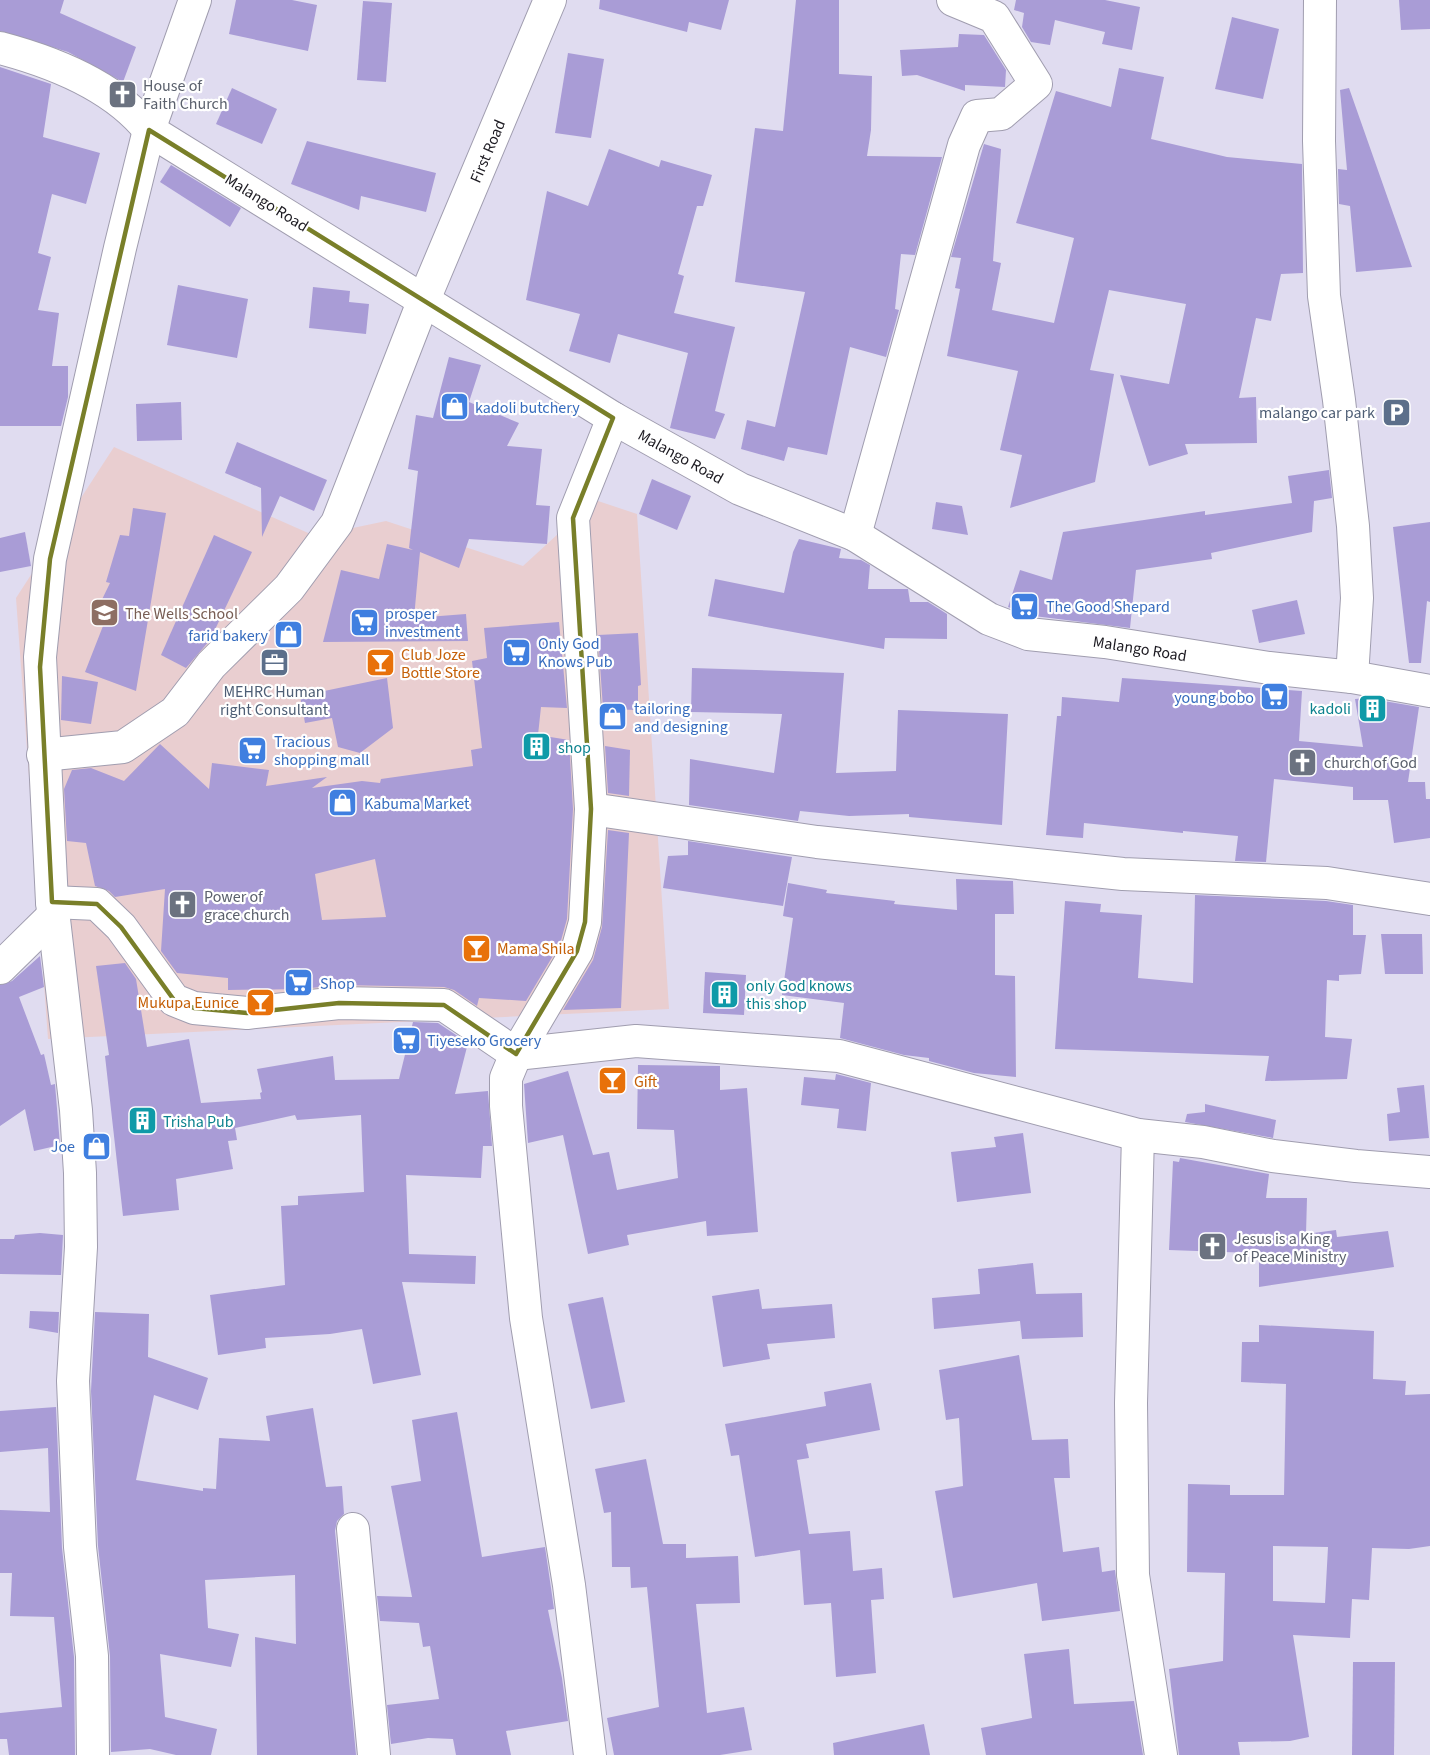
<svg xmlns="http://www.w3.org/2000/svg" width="1430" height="1755" viewBox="0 0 1430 1755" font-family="'Source Sans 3',sans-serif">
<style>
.commercial{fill:#e9ced0}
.building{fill:#a99cd6;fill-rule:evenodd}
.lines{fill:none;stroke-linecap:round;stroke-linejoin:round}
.street-casing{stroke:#a09daf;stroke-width:34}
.street{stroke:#fff;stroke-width:32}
.marked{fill:none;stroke:#797f29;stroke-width:4.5;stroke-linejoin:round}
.labels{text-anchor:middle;stroke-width:4.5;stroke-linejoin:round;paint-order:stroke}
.worship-label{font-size:16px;fill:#5b616d;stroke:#fff;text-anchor:start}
.street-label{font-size:16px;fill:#1c1a21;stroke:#fff}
.shop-label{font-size:16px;fill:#366cbe;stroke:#fff;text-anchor:start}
.service-label{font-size:16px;fill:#4e5e75;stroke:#fff;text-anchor:end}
.education-label{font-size:16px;fill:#785e54;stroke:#fff;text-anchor:start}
.food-label{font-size:16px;fill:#c56008;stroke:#fff;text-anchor:start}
.culture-label{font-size:16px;fill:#0d838f;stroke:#fff;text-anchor:start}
</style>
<rect width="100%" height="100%" fill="#e0dcf0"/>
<polygon class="commercial" points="114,447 315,536 386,521 523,566 595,500 637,514 669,1009 48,1039 16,598"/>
<g class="building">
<polygon points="0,0 64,0 60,13 136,47 123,82 68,52 0,31"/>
<polygon points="236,0 292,0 317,5 308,51 229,34"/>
<polygon points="600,0 729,0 721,30 689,22 687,32 599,9"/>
<polygon points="796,0 839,0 839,74 872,76 871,130 867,156 942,157 915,255 901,254 895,309 899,310 886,357 850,347 827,455 788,447 784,461 741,449 747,420 775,427 805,292 735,282 755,128 783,131"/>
<polygon points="1016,0 1105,0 1140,7 1132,50 1102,44 1105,32 1055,20 1050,45 1031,42 1022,27 1024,13 1014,10"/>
<polygon points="1399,0 1430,0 1430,29 1401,30"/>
<polygon points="363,1 392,3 386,82 357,80"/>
<polygon points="1232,17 1279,29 1263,99 1215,89"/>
<polygon points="959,34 984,35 1006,70 1005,87 965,85 965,91 917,75 902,76 900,50 958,47"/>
<polygon points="568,53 604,59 591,138 555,133"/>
<polygon points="0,67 51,84 43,137 100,153 86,204 52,194 38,253 51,257 38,310 59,313 52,366 68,366 68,397 61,426 0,426"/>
<polygon points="1119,68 1164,77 1151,139 1227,157 1302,164 1303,273 1281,274 1271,321 1256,318 1239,398 1256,397 1257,443 1185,444 1188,454 1149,466 1120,375 1169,384 1186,304 1109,290 1090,370 1114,374 1095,482 1010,508 1022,455 1000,450 1018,371 947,356 960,289 955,288 961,258 951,257 984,144 1001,149 993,261 1001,263 992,310 1054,323 1074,238 1016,223 1056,91 1111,107"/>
<polygon points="232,88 277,109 262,144 216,124"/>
<polygon points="1349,88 1412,267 1356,272 1350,206 1339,204 1338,169 1347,170 1340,90"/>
<polygon points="307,141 436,173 426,212 361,196 359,210 291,184"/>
<polygon points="609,149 659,167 661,160 712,175 703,206 697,206 678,274 684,276 674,313 735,327 715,411 725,414 715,439 670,428 688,353 618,334 610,363 569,351 580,314 526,300 547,191 588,206"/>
<polygon points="171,165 241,208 230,227 160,182"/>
<polygon points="178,285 248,299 237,358 167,345"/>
<polygon points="313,287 350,291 349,302 369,304 366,334 309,328"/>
<polygon points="449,357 481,365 469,402 519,423 507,446 542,449 536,505 550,506 547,544 469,539 459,568 420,552 414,618 466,614 468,641 323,642 341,570 379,579 387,544 413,550 409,548 418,471 408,469 416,415 433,418"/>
<polygon points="181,402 182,440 137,441 136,404"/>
<polygon points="237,442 327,480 314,511 280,496 262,537 261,488 225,473"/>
<polygon points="1329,470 1332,498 1314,501 1312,532 1211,553 1212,559 1136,570 1130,628 1034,616 1008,607 1020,570 1052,580 1063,532 1205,511 1205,515 1292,503 1288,476"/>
<polygon points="652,479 691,496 677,530 639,514"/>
<polygon points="936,502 962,506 968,535 932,529"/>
<polygon points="133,508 166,513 136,691 85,672 103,626 92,620 110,583 106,582 120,535 129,536"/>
<polygon points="1430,522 1430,602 1427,601 1421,663 1409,663 1393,527"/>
<polygon points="25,532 31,566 0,572 0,538"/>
<polygon points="214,535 252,552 210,640 186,668 161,655"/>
<polygon points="799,539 841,549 839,558 861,560 870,565 868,589 908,589 910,602 928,602 947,614 947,639 885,638 884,649 708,616 715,579 784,593 793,552"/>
<polygon points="1297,600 1305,634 1259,643 1252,610"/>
<path d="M559,622L567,708L541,707L538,735L569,740L573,809L567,919L560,944L526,1001L479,998L477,1006L454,990L444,987L339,985L302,989L228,990V978L177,973L161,951L165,889L115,897L109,891L95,886L86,843L67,841L64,789L72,770L91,768L124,781L160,744L209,789L212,763L269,770L266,786L327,777L312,788L362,781L380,783L381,779L473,766L471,750L482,748L472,661L487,658L484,628ZM375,859L386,917L322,920L315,874Z"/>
<polygon points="638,633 641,685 638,686 638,710 603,709 598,635"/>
<polygon points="692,668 844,673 836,773 896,771 898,710 1008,714 1002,825 909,817 909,814 849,816 800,811 798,821 689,805 690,759 774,773 782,714 691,712"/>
<polygon points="62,676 98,682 91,724 61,720"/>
<polygon points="387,678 393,728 360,753 338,747 332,718 305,723 300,696"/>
<polygon points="1122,678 1302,691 1299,741 1363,747 1355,699 1366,698 1419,707 1408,782 1425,782 1426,799 1430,799 1430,838 1394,843 1388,800 1353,800 1353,787 1274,779 1266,862 1235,861 1238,836 1183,831 1183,833 1084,823 1083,838 1046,835 1057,716 1061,716 1062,697 1119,702"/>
<polygon points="605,746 630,750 629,796 608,793"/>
<polygon points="608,830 629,833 621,1008 563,1010 593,960 602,927"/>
<polygon points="688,841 792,857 783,906 663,888 668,856 688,855"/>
<polygon points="956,879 1013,881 1014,914 995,914 995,975 1015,976 1016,1077 974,1073 929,1061 929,1058 904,1055 840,1038 844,1003 782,995 793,918 783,916 788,883 827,890 826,893 895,901 894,904 957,910"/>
<polygon points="1195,895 1326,901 1353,905 1353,935 1366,935 1361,974 1339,975 1339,981 1327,980 1325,1037 1352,1039 1347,1079 1265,1081 1269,1056 1055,1049 1065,901 1101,904 1100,912 1142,915 1138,978 1193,983"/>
<polygon points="1381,934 1422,934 1423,974 1385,974"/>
<polygon points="40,956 44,987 19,997 41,1055 44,1054 51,1085 55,1084 60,1145 34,1151 25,1109 0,1126 0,985 12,981"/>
<polygon points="125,963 136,979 147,1047 189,1039 201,1103 261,1099 260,1093 262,1092 257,1069 333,1056 335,1080 399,1079 413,1022 438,1023 468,1043 455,1094 488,1091 492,1146 483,1146 481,1178 406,1175 409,1254 476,1256 475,1284 402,1282 421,1375 373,1384 362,1329 330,1334 265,1338 266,1348 218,1355 210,1295 285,1285 281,1206 298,1205 298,1196 364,1192 361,1115 297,1120 295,1115 235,1128 237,1140 228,1141 233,1169 176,1179 179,1210 123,1216 105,1056 109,1055 96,966"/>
<polygon points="705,972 746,975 744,1015 703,1013"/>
<polygon points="638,1065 720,1066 720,1090 747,1088 758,1232 707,1236 706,1221 627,1235 629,1245 588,1254 563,1135 528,1143 524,1084 568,1071 593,1155 609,1152 617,1190 678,1178 674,1130 637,1129"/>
<polygon points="836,1074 871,1083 866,1131 837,1128 839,1109 801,1105 804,1077 835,1080"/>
<polygon points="1424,1085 1429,1138 1389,1141 1387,1114 1400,1112 1397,1088"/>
<polygon points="1205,1104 1276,1120 1273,1138 1185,1122 1187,1114 1205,1112"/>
<polygon points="1023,1133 1031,1193 957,1202 951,1152 996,1147 994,1137"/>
<polygon points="1180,1158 1269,1174 1266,1198 1307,1198 1306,1234 1336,1230 1337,1237 1388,1231 1394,1267 1259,1287 1259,1256 1252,1256 1252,1253 1169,1250 1173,1161 1179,1162"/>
<polygon points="40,1233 63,1235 61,1275 0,1274 0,1239 14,1239 15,1235"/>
<polygon points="1033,1263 1036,1294 1082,1293 1083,1337 1022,1339 1020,1321 934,1329 932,1298 980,1294 978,1269"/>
<polygon points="759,1289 762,1309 832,1304 835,1338 767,1344 770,1359 723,1367 712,1296"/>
<polygon points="603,1297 625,1402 591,1409 568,1304"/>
<polygon points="30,1311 59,1312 58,1333 29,1328"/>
<polygon points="95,1312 149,1314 148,1357 208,1378 198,1410 154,1395 136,1480 203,1491 203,1488 216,1489 219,1438 270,1441 266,1416 313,1408 326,1487 342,1486 344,1514 337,1521 335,1531 356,1755 257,1755 255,1637 296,1644 295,1575 205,1580 208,1628 239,1634 231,1667 160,1654 165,1717 217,1729 211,1755 176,1755 150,1749 111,1752 110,1656 98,1546 91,1391"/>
<path d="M1259,1325L1374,1331L1373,1379L1406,1381L1405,1395L1430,1394V1546L1409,1549L1372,1548L1369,1600L1352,1599L1350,1638L1293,1635L1309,1737L1290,1741L1238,1742L1240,1755H1179L1169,1669L1223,1661L1225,1573L1187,1572L1188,1484L1230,1485V1495H1284L1286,1384L1241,1382L1242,1342H1259ZM1273,1546L1328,1547L1325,1603L1273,1601Z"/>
<polygon points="1019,1355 1032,1440 1068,1439 1070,1478 1054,1478 1063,1552 1099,1547 1102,1572 1115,1570 1120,1611 1042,1621 1037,1583 953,1598 935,1491 963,1486 959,1418 946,1420 939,1370"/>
<polygon points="871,1383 880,1430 806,1444 809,1458 797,1460 809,1534 850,1531 853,1571 882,1568 884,1599 871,1600 876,1673 836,1677 831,1603 804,1605 800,1550 755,1557 739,1455 731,1456 725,1424 826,1406 824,1392"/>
<polygon points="56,1407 62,1548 74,1657 75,1755 9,1755 7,1739 0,1739 0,1713 62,1707 54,1617 10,1616 12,1573 0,1573 0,1510 50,1512 48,1448 0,1452 0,1411"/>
<polygon points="457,1412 482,1557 545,1547 551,1588 554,1609 548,1610 562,1678 568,1721 506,1731 511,1755 456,1755 453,1739 428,1738 391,1744 387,1705 439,1699 430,1646 423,1647 419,1623 380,1621 377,1596 412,1597 391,1486 421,1481 412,1420"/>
<polygon points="646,1459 663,1544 686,1544 686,1558 738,1556 740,1603 696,1604 707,1713 744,1707 752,1750 720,1755 614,1755 607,1718 659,1707 647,1587 631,1588 630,1567 612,1567 611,1512 604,1513 595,1469"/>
<polygon points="1069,1649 1074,1704 1134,1701 1143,1755 986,1755 981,1728 1032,1718 1024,1654"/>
<polygon points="1353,1662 1395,1662 1394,1755 1352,1755"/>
<polygon points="924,1724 930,1755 834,1755 833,1743"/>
</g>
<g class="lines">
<defs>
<g id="street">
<polyline points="1320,0 1319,141 1324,296 1339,400 1353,526 1357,598 1352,677"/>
<path d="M0,48C53,62 114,86 149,130L613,418L740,489L855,535L989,619L1028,634L1105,642L1269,668L1352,677L1430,691"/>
<polyline points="855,535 964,145 977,116 1001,114 1036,84 994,17 953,0"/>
<polyline points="43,755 123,747 175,712 211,665 289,588 337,523 423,302 550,0"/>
<polyline points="591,809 817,842 1123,874 1327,883 1430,899"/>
<polyline points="52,902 97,904 121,927 174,1000 194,1008 247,1013 339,1003 444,1005 516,1054 636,1041 839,1056 1138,1135 1203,1142 1273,1156 1356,1166 1430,1172"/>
<polyline points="0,968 53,916"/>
<polyline points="1138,1135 1131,1403 1133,1575 1161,1755"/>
<polyline points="353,1529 374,1755"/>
<polyline points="93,1755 92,1656 80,1547 73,1381 81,1247 80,1173 76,1110 52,902 40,657 50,559 120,248 149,130 195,0"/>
<polyline points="590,1755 569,1585 526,1318 506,1106 506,1078 516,1054 577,951 585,922 591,809 573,518 613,418"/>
</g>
</defs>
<use href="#street" class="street-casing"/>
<use href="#street" class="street"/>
</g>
<path class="marked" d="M149,130L613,418L573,518L591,809L585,922L577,951L516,1054L444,1005L339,1003L247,1013L194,1008L174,1000L121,927L97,904L52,902L40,667L50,559Z"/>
<defs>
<symbol id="church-square" viewBox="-11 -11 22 22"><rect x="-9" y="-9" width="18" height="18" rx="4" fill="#6b7280" stroke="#fff"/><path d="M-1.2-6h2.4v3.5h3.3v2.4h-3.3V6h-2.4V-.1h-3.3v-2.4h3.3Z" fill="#fff"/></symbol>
<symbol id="shop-square" viewBox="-11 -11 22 22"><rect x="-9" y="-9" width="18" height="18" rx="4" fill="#3f7fe0" stroke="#fff"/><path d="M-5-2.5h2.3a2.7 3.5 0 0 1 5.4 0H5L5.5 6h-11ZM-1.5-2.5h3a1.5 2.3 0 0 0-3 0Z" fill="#fff"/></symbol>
<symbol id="parking-square" viewBox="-11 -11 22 22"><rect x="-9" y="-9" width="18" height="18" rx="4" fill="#5c6f8a" stroke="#fff"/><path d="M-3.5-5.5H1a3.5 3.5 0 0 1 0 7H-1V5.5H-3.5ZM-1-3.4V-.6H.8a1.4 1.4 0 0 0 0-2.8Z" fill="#fff"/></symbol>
<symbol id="supermarket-square" viewBox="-11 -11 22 22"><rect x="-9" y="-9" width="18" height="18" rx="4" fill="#3f7fe0" stroke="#fff"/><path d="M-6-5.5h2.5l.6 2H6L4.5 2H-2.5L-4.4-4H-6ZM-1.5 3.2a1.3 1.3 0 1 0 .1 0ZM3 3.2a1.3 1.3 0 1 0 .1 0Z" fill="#fff"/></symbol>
<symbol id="school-square" viewBox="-11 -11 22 22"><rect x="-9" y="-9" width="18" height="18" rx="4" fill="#8d6e63" stroke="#fff"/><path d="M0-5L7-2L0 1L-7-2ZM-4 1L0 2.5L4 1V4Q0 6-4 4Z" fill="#fff"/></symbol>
<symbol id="office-square" viewBox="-11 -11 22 22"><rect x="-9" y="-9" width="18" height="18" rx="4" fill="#5c6f8a" stroke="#fff"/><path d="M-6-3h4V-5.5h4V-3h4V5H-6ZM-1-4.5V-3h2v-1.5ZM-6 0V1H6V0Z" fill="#fff"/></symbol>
<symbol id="bar-square" viewBox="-11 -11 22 22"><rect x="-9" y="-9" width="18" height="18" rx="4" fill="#e8710a" stroke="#fff"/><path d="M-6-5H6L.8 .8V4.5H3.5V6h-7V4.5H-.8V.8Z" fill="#fff"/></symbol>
<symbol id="building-square" viewBox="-11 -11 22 22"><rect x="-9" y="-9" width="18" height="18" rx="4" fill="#0f9aa8" stroke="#fff"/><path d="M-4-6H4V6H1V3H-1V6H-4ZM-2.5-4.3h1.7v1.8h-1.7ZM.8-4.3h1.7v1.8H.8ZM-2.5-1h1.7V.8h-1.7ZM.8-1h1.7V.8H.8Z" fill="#fff"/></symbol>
</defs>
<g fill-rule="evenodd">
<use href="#church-square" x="106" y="78" width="33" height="33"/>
<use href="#shop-square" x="438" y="390" width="33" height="33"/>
<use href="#parking-square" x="1380" y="396" width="33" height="33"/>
<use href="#supermarket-square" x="1008" y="590" width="33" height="33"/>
<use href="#school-square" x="88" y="596" width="33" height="33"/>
<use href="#supermarket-square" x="348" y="606" width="33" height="33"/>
<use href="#shop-square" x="272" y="618" width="33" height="33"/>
<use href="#supermarket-square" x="500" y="636" width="33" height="33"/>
<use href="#office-square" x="258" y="646" width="33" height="33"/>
<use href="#bar-square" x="364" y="646" width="33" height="33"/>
<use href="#supermarket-square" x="1258" y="680" width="33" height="33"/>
<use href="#building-square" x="1356" y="692" width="33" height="33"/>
<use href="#shop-square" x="596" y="700" width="33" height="33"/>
<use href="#building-square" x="520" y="730" width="33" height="33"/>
<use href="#supermarket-square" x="236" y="734" width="33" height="33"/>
<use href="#church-square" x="1286" y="746" width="33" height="33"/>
<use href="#shop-square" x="326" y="786" width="33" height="33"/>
<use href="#church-square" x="166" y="888" width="33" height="33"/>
<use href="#bar-square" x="460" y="932" width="33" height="33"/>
<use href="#supermarket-square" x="282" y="966" width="33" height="33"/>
<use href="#building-square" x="708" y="978" width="33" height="33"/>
<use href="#bar-square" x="244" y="986" width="33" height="33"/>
<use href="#supermarket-square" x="390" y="1024" width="33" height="33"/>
<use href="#bar-square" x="596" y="1064" width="33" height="33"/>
<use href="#building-square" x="126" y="1104" width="33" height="33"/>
<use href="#shop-square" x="80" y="1130" width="33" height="33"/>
<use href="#church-square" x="1196" y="1230" width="33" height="33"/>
</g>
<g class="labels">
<g class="worship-label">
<text x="143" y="91">House of<tspan x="143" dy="18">Faith Church</tspan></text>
<text x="1324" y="768">church of God</text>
<text x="204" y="902">Power of<tspan x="204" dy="18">grace church</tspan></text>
<text x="1234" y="1244">Jesus is a King<tspan x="1234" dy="18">of Peace Ministry</tspan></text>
</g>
<g class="street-label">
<text transform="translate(487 151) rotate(-67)" y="6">First Road</text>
<text transform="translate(267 202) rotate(32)" y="6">Malango Road</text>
<text transform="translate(681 456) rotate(29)" y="6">Malango Road</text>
<text transform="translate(1140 648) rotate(9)" y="6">Malango Road</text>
</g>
<g class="shop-label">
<text x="475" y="413">kadoli butchery</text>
<text x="1046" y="612">The Good Shepard</text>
<text x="385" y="619">prosper<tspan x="385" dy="18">investment</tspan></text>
<text x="268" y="641" text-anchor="end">farid bakery</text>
<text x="538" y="649">Only God<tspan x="538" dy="18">Knows Pub</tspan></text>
<text x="1254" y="703" text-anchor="end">young bobo</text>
<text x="634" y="714">tailoring<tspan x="634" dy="18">and designing</tspan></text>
<text x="274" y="747">Tracious<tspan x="274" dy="18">shopping mall</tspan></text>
<text x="364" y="809">Kabuma Market</text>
<text x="320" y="989">Shop</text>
<text x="427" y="1046">Tiyeseko Grocery</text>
<text x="75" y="1152" text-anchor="end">Joe</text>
</g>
<g class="service-label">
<text x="1375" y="418">malango car park</text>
<text x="274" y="697" text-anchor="middle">MEHRC Human<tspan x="274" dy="18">right Consultant</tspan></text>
</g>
<g class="education-label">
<text x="125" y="619">The Wells School</text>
</g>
<g class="food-label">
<text x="401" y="660">Club Joze<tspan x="401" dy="18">Bottle Store</tspan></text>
<text x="497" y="954">Mama Shila</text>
<text x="239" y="1008" text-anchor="end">Mukupa Eunice</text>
<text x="634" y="1087">Gift</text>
</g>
<g class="culture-label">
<text x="1351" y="714" text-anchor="end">kadoli</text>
<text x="558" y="753">shop</text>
<text x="746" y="991">only God knows<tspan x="746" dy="18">this shop</tspan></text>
<text x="163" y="1127">Trisha Pub</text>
</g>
</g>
</svg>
